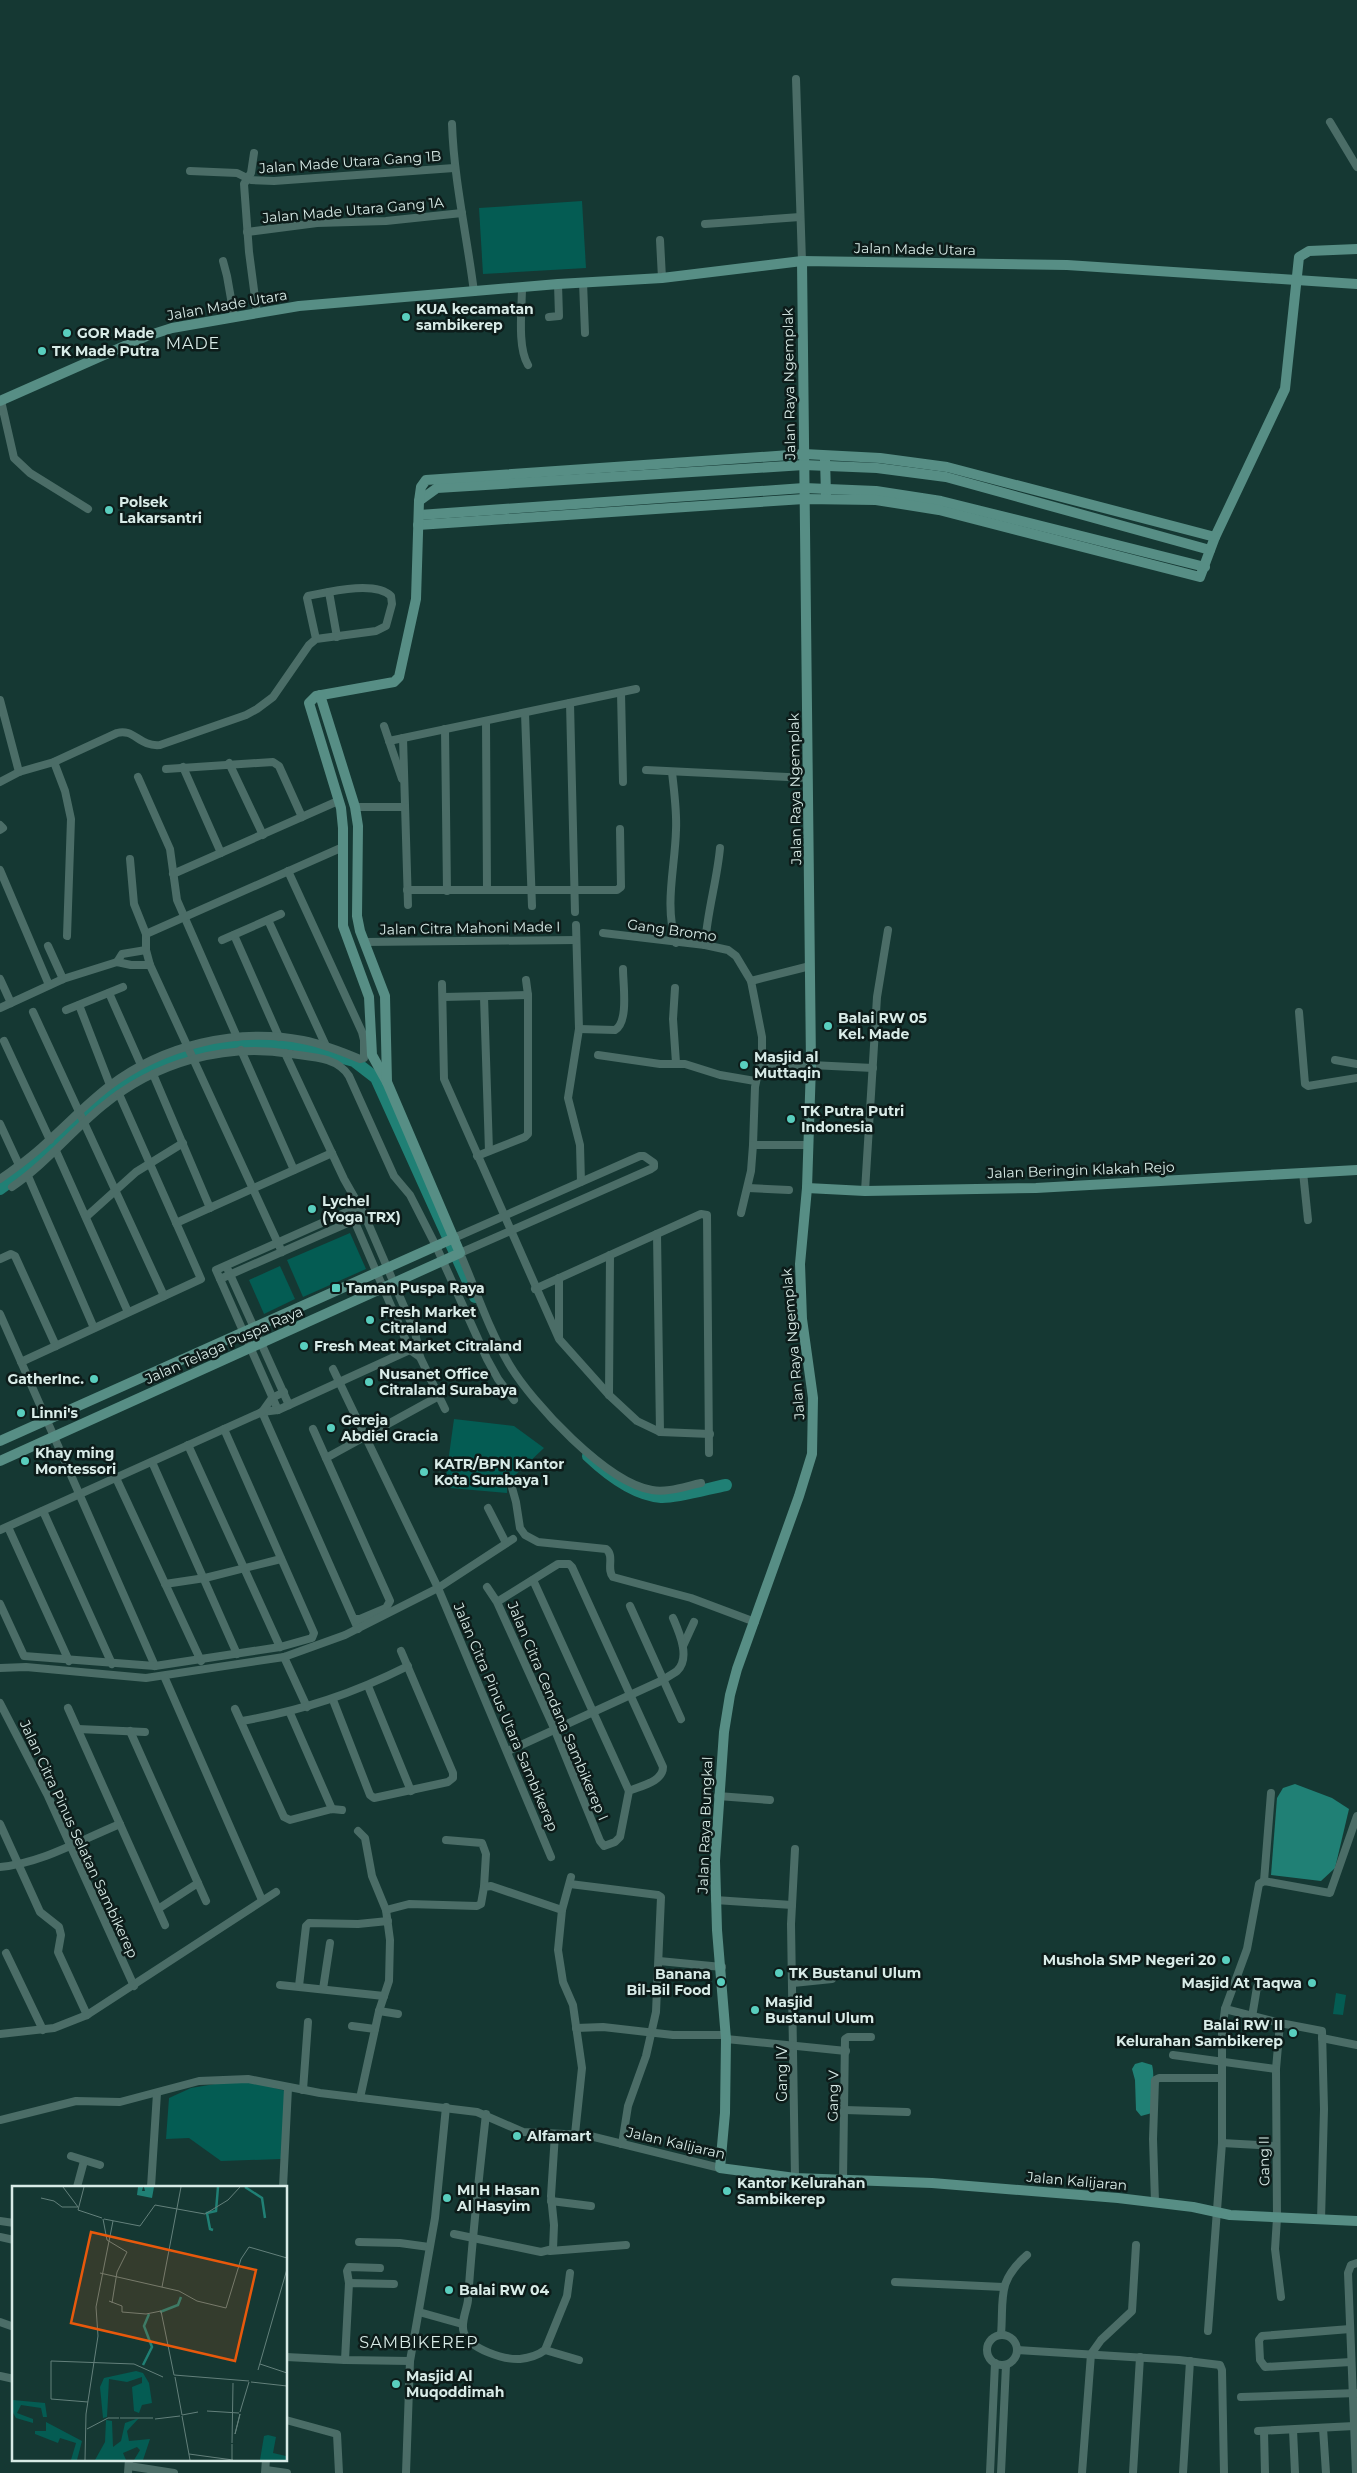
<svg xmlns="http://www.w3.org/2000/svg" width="1357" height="2473" viewBox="0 0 1357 2473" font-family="Montserrat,sans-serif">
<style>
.green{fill:#045c53}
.water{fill:#208075}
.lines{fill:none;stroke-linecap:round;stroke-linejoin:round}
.river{stroke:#208075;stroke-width:12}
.street{stroke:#4b6d67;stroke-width:8}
.secondary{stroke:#578e85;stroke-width:10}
.poi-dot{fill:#59cebe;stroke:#0d1c1a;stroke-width:2}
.labels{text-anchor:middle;stroke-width:5;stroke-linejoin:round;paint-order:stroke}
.street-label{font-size:14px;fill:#d8ebe7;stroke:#0d1c1a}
.poi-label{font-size:14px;font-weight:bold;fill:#d8ebe7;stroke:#0d1c1a;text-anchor:start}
.quarter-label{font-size:16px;letter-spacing:1px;fill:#d8ebe7;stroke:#0d1c1a}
.inset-river{fill:none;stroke:#208075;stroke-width:2.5}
.inset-road{fill:none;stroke:#63807b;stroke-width:1}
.view{fill:#e8590c;fill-opacity:0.15;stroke:#e8590c;stroke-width:2.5}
.inset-edge{fill:none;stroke:#d8ebe7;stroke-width:2.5}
</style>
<rect width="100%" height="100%" fill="#153833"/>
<g class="green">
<polygon points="582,201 586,268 483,274 479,208"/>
<polygon points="350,1233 366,1269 303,1297 287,1260"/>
<polygon points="280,1266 295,1299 264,1314 249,1280"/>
<polygon points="454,1419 514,1426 544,1448 507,1483 507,1493 450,1488 446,1477"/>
<polygon points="1336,1993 1346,1995 1343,2015 1333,2014"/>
<polygon points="227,2082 255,2083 286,2091 281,2159 221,2161 189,2138 166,2139 169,2098 191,2088"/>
</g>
<g class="water">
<polygon points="1295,1784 1332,1798 1349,1809 1335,1868 1321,1881 1271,1875 1277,1798 1283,1788"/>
<path d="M1142,2062L1152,2065C1155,2074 1152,2101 1152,2113L1141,2116L1136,2110L1135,2080L1132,2069L1135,2064Z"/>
</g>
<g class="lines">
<g class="river">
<polyline points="0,1189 38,1161 79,1122 121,1087 135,1078 185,1055 241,1043 291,1044 354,1061 376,1078 475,1297"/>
<path d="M588,1456C607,1474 634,1495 661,1497C676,1498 710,1488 726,1485"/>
</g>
<g class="street">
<polyline points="796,79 802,261"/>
<polyline points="1330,122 1357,167"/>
<path d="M452,124C454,181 467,236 474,292"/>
<polyline points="254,153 251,173 244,184 249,252 257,313"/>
<polyline points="190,171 237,173 251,180 274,181 454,168"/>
<polyline points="705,224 800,217"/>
<polyline points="247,232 317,223 386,221 462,213"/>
<polyline points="660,240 662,278"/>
<polyline points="223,261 227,276 234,316"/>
<polyline points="583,282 585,333"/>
<path d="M522,287C522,308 517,347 528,365"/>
<polyline points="549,317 559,316 558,284"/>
<polyline points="1,401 14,458 30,473 88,509"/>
<polyline points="329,592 337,637"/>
<polyline points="621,693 623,782"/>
<polyline points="0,700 19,772"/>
<polyline points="570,703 575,912"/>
<polyline points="525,713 532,906"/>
<polyline points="486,721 487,890"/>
<polyline points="384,726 402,779"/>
<polyline points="445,729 447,891"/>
<polyline points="403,738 408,905"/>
<polyline points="389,741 636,689"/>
<polyline points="54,762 65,791 71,819 67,936"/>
<polyline points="229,763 263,835"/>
<polyline points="183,767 221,853"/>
<polyline points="166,769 273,762 279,766 302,817"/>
<polyline points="646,770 808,778"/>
<path d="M672,772C674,791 677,811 676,830C675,869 664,904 676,943"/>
<polyline points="138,777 170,849 177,900 237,1037"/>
<path d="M0,782L19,772L54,762L117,733C134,728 139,747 160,745L246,715L257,709L273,697L309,645L316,639L376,631L386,626L392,604L391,596C375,580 328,592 308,596L307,598L316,639"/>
<polyline points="355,807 405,807"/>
<polyline points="0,825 3,828 0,830"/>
<polyline points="130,859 134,904 146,934 146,950 150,965 282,1252"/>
<polyline points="0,870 49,985"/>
<polyline points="173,874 338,801"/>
<polyline points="407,890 617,890 621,887 620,829"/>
<polyline points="268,920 326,1046"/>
<polyline points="576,925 579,1029 568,1098 580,1145 581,1182"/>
<polyline points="603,933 705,945 728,950 736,956 751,981 762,1037 762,1054 755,1087 753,1145 808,1145"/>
<polyline points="146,934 343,847"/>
<polyline points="234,935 279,1037"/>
<polyline points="222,940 281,914"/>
<polyline points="364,942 576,940"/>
<path d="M705,945C707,912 717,881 720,848"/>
<polyline points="48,946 63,979"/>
<polyline points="117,962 122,954 146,950"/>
<polyline points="0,979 11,1003"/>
<polyline points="751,981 810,966"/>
<polyline points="442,984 444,1079 559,1339 609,1395 637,1421 660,1432 710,1434"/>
<polyline points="675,988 673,1019 676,1063"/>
<polyline points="109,993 141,1065"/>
<polyline points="443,997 528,995"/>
<polyline points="484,997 489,1151"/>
<polyline points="79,1005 110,1085"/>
<polyline points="0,1008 63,979 117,962 131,965 150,965"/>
<polyline points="66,1010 123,987"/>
<polyline points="33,1012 164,1296"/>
<polyline points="1299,1012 1305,1084 1308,1086 1357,1078"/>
<path d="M579,1029L615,1030C629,1022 623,985 623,969"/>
<polyline points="4,1041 50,1140"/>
<polyline points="241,1050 294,1170"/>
<polyline points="285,1053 344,1179 365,1216 415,1332 420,1357 445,1409"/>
<polyline points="598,1055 660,1064 685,1064 720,1075 755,1081"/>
<polyline points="1335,1060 1357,1064"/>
<polyline points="760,1066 811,1065 873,1068"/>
<polyline points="153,1074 210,1208"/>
<polyline points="0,1124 19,1165"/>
<polyline points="56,1151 128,1312"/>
<polyline points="477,1156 525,1137 528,1134 528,995 526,980"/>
<polyline points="1303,1172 1308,1220"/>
<polyline points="28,1176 94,1328"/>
<path d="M0,1179C17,1167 35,1154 50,1139C70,1121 88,1102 109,1086C163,1045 236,1027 303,1040C323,1044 341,1051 360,1059L364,1058V1040L362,1032L288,871"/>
<path d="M12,1187C46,1164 71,1132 103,1106C155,1063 224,1043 291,1054C312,1057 337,1057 349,1076L394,1176L410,1195L436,1246L487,1359L498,1379L514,1400"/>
<polyline points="748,1188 789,1190"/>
<polyline points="865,1191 877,997 888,930"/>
<polyline points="351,1206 354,1220 410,1350 420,1357"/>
<polyline points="741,1213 751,1171 753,1145"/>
<polyline points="86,1217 136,1172 183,1143"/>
<polyline points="176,1223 332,1153"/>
<polyline points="657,1234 660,1432"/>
<path d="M454,1238L640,1156H644L654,1163V1167L651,1169L460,1253C476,1290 489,1330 509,1364C532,1403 607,1483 652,1490C667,1493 686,1486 701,1483"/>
<polyline points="0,1259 11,1254 15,1256 56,1346"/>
<polyline points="228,1270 289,1405"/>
<polyline points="220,1279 359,1218"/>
<polyline points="535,1289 701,1214 707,1215 709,1453"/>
<polyline points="0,1314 155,1666"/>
<polyline points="559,1337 559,1278"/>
<polyline points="21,1362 201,1279 119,1094"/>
<polyline points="333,1369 438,1588 551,1857"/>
<polyline points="609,1395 610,1255"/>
<polyline points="278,1410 216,1270 360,1206"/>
<polyline points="262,1412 358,1629"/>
<polyline points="262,1412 278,1410 414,1348"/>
<polyline points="313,1429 390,1601 386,1608 360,1619 355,1619"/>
<polyline points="188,1445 280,1647"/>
<polyline points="326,1458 439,1396"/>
<polyline points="152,1462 237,1654"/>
<polyline points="116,1478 201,1661"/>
<path d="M511,1484L516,1502L520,1528L525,1535L538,1542L606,1549C615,1556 606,1569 613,1577L691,1598L755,1622"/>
<polyline points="488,1508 506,1543"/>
<polyline points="43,1511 112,1664"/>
<polyline points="8,1527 69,1661"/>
<polyline points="0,1530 262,1412 272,1398 284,1392"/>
<polyline points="533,1580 629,1791"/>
<polyline points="165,1584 205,1578 281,1559"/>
<path d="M487,1587L497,1602L554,1728L600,1841L604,1846L615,1842L620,1837L629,1791C640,1786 663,1782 663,1767L572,1567L569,1564H558L497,1602"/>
<polyline points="0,1604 24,1656 155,1666 280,1647 312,1638 314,1633 224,1429"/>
<polyline points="630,1606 681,1719"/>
<polyline points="683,1646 694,1622"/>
<polyline points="284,1657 307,1707"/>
<polyline points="0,1668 26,1667 146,1678 284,1657 345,1635 438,1588 513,1539"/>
<polyline points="164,1676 262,1900"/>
<polyline points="368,1686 411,1791"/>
<polyline points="333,1700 370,1795 374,1798 448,1782 453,1778 453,1773 401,1651"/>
<polyline points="0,1703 48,1796 134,1986"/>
<polyline points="68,1708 165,1925"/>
<polyline points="235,1709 284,1817 290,1820 332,1809 342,1810"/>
<polyline points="290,1713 332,1809"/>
<path d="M242,1721C304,1710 352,1694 408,1666"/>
<polyline points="78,1729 145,1732"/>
<polyline points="130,1731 206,1901"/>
<path d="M508,1751L663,1680C667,1677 673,1674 677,1671C691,1658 679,1632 673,1618"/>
<polyline points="718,1796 770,1800"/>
<polyline points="0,1824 40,1912 59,1927 61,1935 58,1952 87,2015"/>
<polyline points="358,1831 365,1838 372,1876 386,1910 390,1940 389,1981 379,2011 360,2098"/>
<polyline points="446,1840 482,1843 486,1854 484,1887"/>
<polyline points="795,1849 791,1924 795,2178"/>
<path d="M0,1867C42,1863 81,1840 120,1824"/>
<polyline points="571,1877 562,1910 558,1950 563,1982 573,2005 582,2068 575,2134"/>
<polyline points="1264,1881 1271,1793"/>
<polyline points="570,1884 658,1895 661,1897 656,2012 646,2056 628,2106 622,2144"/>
<polyline points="715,1900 792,1905"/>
<polyline points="158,1909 198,1883"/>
<polyline points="386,1910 409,1904 477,1906 481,1904 484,1887 491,1886 562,1910"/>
<polyline points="6,1953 43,2030"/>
<polyline points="659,1961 722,1967"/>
<polyline points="793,1983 832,1979"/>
<polyline points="280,1985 384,1996"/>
<polyline points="299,1986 306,1926 309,1923 358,1924 388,1921"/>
<polyline points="323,1989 330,1943"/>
<polyline points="1225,2009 1280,2023 1322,2031 1324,2109 1321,2220"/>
<polyline points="379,2011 398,2014"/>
<polyline points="1252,2017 1257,1987 1266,1985"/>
<polyline points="1280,2023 1276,2069 1277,2218 1275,2249 1281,2297"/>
<polyline points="352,2026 375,2029"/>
<polyline points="576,2028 603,2027 673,2035 726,2035"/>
<polyline points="0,2034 54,2028 87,2015 276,1892"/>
<polyline points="1322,2038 1357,2045"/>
<polyline points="726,2039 846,2051"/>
<polyline points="1173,2055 1276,2069"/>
<polyline points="303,2090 308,2022"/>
<polyline points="845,2110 907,2112"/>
<path d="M486,2114C479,2176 472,2238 468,2300C467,2310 460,2323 464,2333C470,2349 504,2360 520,2359C529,2358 537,2356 545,2350L567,2296L570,2273"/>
<polyline points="0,2120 76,2101 120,2102 199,2081 248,2079 320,2093 477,2112 523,2132 586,2135 720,2168"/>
<polyline points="1222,2143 1276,2146"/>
<polyline points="71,2156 100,2165"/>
<polyline points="843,2180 845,2039 848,2037 871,2037"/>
<polyline points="77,2187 84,2161"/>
<polyline points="151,2187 157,2093"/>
<polyline points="283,2187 288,2088"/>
<polyline points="551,2201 591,2206"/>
<polyline points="1155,2202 1153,2139 1155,2080 1159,2078 1222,2078"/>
<polyline points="0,2221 14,2223"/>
<polyline points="454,2234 541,2252 553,2249 554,2225 551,2196 555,2134"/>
<polyline points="0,2237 14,2240"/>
<polyline points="359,2242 400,2243 429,2247"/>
<polyline points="550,2251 626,2245"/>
<polyline points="895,2282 1003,2287"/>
<polyline points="349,2283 347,2271 349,2267 380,2268"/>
<polyline points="419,2312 462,2324"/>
<polyline points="0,2322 14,2327"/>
<polyline points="1350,2329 1262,2336 1259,2340 1260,2360 1265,2367 1351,2362"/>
<polyline points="1208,2331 1222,2143 1222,2032 1225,2009 1247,1949 1259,1884 1264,1881 1330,1893 1357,1816"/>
<path d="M1001,2335C1004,2298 996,2282 1027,2255"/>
<circle cx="1002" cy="2350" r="15"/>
<polyline points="545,2350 579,2360"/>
<polyline points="1017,2350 1179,2360 1220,2365 1222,2370 1224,2473"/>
<polyline points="286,2357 345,2360 410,2361"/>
<polyline points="345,2360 349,2283 394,2284"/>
<polyline points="0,2376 14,2379"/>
<polyline points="1241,2397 1357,2393"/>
<polyline points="286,2420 337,2434 339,2473"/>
<polyline points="1323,2428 1326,2473"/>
<polyline points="1293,2430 1295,2473"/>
<polyline points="1258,2431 1354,2426"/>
<polyline points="1264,2431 1265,2473"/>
<polyline points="129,2466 174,2473"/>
<polyline points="266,2470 287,2473"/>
<polyline points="128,2473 129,2459"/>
<polyline points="265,2473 266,2459"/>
<polyline points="406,2473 410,2361 435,2218 446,2107"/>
<polyline points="990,2473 995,2363"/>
<polyline points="1001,2473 1006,2365"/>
<polyline points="1082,2473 1091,2354 1101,2340 1132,2311 1136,2245"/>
<polyline points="1133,2473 1140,2357"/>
<polyline points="1183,2473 1190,2361"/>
<polyline points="1356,2473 1348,2273 1351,2265 1357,2263"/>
</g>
<g class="secondary">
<polyline points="802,261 811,1065 807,1188 800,1264 802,1319 813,1398 812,1454 799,1496 737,1669 730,1695 724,1732 715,1861 717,1930 726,2039 725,2113 720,2168 795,2178 932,2183 1118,2198 1193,2207 1230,2215 1357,2221"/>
<polyline points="0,401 147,336 172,328 299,306 558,284 662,278 802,261 1067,265 1357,284"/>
<polyline points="825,459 826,495"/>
<polyline points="419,501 437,488 804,465 877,468 946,477 1210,550"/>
<polyline points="419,515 804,488 876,491 941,501 1205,567"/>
<polyline points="418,525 804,499 876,500 939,510 1200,577 1215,537 1285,389 1299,257 1309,251 1357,249"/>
<polyline points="387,1082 372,1055 369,997 343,926 343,828 341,808 309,703 316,696 394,682 399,677 416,599 419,501 421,487 426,480 804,454 880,458 947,467 1215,537"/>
<polyline points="807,1188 865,1191 1036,1188 1357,1170"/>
<polyline points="0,1441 454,1238"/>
<polyline points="0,1461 460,1253 387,1082 385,996 360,931 357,916 358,826 355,807 320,695"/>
</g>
</g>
<g class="poi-dot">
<circle cx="406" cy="317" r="5"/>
<circle cx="67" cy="333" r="5"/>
<circle cx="42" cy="351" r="5"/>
<circle cx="109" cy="510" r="5"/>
<circle cx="828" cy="1026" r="5"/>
<circle cx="744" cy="1065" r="5"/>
<circle cx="791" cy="1119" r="5"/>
<circle cx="312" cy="1209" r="5"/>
<rect x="331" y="1283" width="10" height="10" rx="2.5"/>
<circle cx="370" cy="1320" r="5"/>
<circle cx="304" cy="1346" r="5"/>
<circle cx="94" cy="1379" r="5"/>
<circle cx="369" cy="1382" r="5"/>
<circle cx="21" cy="1413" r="5"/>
<circle cx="331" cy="1428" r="5"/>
<circle cx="25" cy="1461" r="5"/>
<circle cx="424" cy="1472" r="5"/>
<circle cx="1226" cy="1960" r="5"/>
<circle cx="779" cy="1973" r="5"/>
<circle cx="721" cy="1982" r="5"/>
<circle cx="1312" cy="1983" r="5"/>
<circle cx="755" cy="2010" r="5"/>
<circle cx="1293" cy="2033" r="5"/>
<circle cx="517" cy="2136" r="5"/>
<circle cx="727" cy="2191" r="5"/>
<circle cx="447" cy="2198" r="5"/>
<circle cx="449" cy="2290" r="5"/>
<circle cx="396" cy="2384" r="5"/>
</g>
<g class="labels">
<g class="street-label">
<text transform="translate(350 162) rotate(-4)" y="5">Jalan Made Utara Gang 1B</text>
<text transform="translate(353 210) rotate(-5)" y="5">Jalan Made Utara Gang 1A</text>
<text transform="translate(915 249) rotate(1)" y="5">Jalan Made Utara</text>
<text transform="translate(227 305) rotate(-10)" y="5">Jalan Made Utara</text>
<text transform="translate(789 384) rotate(-91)" y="5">Jalan Raya Ngemplak</text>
<text transform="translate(795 789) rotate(-91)" y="5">Jalan Raya Ngemplak</text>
<text transform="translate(470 928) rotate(-1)" y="5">Jalan Citra Mahoni Made I</text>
<text transform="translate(672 930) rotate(8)" y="5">Gang Bromo</text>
<text transform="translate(1081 1170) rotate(-2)" y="5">Jalan Beringin Klakah Rejo</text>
<text transform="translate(793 1344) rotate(-95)" y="5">Jalan Raya Ngemplak</text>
<text transform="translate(224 1345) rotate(-24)" y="5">Jalan Telaga Puspa Raya</text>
<text transform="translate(558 1711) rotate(67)" y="5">Jalan Citra Cendana Sambikerep I</text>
<text transform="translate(506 1717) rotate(67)" y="5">Jalan Citra Pinus Utara Sambikerep</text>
<text transform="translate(705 1825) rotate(-88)" y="5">Jalan Raya Bungkal</text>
<text transform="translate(79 1839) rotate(65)" y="5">Jalan Citra Pinus Selatan Sambikerep</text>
<text transform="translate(782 2074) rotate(-90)" y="5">Gang IV</text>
<text transform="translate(833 2096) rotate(-89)" y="5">Gang V</text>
<text transform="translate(676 2143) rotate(13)" y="5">Jalan Kalijaran</text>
<text transform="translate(1264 2161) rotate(-91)" y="5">Gang II</text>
<text transform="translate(1077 2181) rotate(5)" y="5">Jalan Kalijaran</text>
</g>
<g class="poi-label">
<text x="416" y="314">KUA kecamatan<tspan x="416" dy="16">sambikerep</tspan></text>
<text x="77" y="338">GOR Made</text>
<text x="52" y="356">TK Made Putra</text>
<text x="119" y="507">Polsek<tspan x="119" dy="16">Lakarsantri</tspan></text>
<text x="838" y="1023">Balai RW 05<tspan x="838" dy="16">Kel. Made</tspan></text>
<text x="754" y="1062">Masjid al<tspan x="754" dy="16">Muttaqin</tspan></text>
<text x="801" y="1116">TK Putra Putri<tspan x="801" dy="16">Indonesia</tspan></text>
<text x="322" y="1206">Lychel<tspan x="322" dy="16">(Yoga TRX)</tspan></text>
<text x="346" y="1293">Taman Puspa Raya</text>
<text x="380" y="1317">Fresh Market<tspan x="380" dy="16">Citraland</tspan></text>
<text x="314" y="1351">Fresh Meat Market Citraland</text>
<text x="379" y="1379">Nusanet Office<tspan x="379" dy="16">Citraland Surabaya</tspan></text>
<text x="84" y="1384" text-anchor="end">GatherInc.</text>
<text x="31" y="1418">Linni's</text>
<text x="341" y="1425">Gereja<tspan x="341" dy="16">Abdiel Gracia</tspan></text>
<text x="35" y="1458">Khay ming<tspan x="35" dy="16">Montessori</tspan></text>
<text x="434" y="1469">KATR/BPN Kantor<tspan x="434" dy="16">Kota Surabaya 1</tspan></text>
<text x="1216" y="1965" text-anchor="end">Mushola SMP Negeri 20</text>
<text x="789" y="1978">TK Bustanul Ulum</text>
<text x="711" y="1979" text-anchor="end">Banana<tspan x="711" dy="16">Bil-Bil Food</tspan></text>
<text x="1302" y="1988" text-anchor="end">Masjid At Taqwa</text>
<text x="765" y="2007">Masjid<tspan x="765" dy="16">Bustanul Ulum</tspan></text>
<text x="1283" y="2030" text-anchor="end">Balai RW II<tspan x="1283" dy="16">Kelurahan Sambikerep</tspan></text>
<text x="527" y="2141">Alfamart</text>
<text x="737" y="2188">Kantor Kelurahan<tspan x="737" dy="16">Sambikerep</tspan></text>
<text x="457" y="2195">MI H Hasan<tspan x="457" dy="16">Al Hasyim</tspan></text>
<text x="459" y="2295">Balai RW 04</text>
<text x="406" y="2381">Masjid Al<tspan x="406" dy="16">Muqoddimah</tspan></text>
</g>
<g class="quarter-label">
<text x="193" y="349">MADE</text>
<text x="419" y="2348">SAMBIKEREP</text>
</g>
</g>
<g transform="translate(12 2186)">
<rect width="275" height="275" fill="#153833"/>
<path d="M124,185L131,187L137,197L140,217L130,219L127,227L122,225L120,201L130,197V191L115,196L97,193L95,231L91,232L88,201L92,192ZM1,214L33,217L35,231H31L29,222L9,219L5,227L21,233V237L4,232L0,225ZM127,232L115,245L117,255L138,253L131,274H122L128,264L125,261L111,267L114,274H83L93,256L94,234L100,235L101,261L109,255L113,237ZM34,236L70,255L65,274H59L64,257L48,252L46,257L23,248V245H34ZM256,249L264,251L261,267L274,270L275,274H248L252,250Z" fill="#045c53"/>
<path d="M126,1H131L130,5H133L132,1H142L140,12L125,9Z" fill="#208075"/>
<path class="inset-river" d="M233,1L250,12L253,32M201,44L198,43L195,27L204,25L206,1M148,126L166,119L169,111M131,179L140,161L132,140L137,128"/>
<path class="inset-road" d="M72,1L66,24L90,32M29,12L42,15L50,21H66L51,1M91,33L95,54L115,66L105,86L100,117M92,33L128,40L143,19L193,28L216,14L228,1M88,87L167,105L185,115L214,122L229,73L237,61L275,72M150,101L169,1M97,115L110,120V126M110,126L134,128L149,125L162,189M248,178L275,187M246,184L275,83M162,189L237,195M163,191L170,229M239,196L275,200M76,216L39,213V175L122,178L151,191M195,225L227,227M228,226L237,196M228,228L223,248L228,228M170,229L186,226M170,230L178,274M108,232H141M143,233L168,230M75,243L96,232H107M220,257L221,197M220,258V274M177,268L221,274M73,274L74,228L86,150L84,121L101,35"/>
<path class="view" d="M79,46L244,84L223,175L59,137Z"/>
<rect width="275" height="275" class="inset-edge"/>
</g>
</svg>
